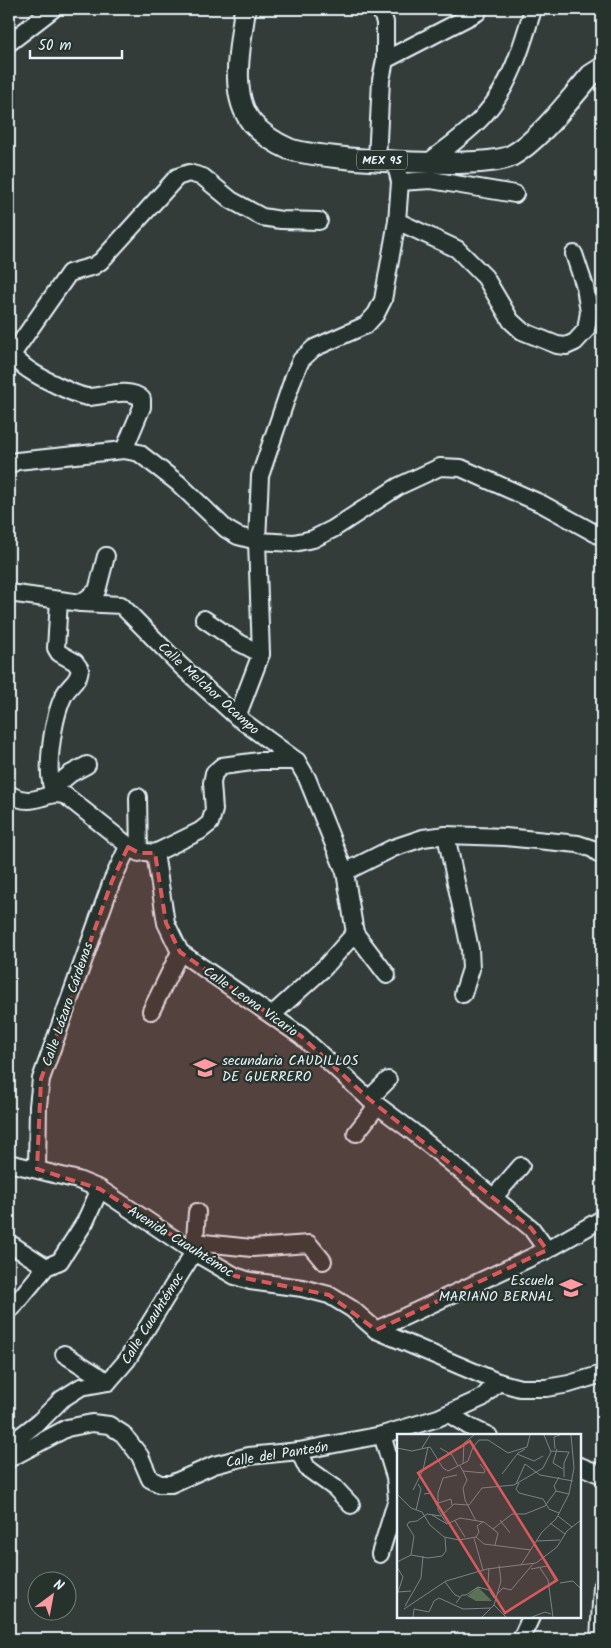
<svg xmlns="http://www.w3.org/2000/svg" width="611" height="1648" viewBox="0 0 611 1648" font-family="Kalam,sans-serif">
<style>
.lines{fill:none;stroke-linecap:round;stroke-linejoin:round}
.minor-casing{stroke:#e8f1f8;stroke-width:20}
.major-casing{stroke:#e8f1f8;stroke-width:24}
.minor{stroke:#26332d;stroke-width:16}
.major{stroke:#26332d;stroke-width:20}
.marked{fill:#da5a5c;fill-opacity:0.2;stroke:#da5a5c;stroke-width:4;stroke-dasharray:10 6;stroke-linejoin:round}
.labels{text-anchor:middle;stroke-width:4.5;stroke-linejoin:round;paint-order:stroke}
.shield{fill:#26332d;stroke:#aeb8bb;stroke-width:1}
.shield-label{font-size:12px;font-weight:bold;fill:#e8f1f8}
.street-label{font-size:14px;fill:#e8f1f8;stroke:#26332d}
.poi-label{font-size:14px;fill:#e8f1f8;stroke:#26332d;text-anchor:start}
.inset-road{fill:none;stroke:#7b8485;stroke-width:1}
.view{fill:#da5a5c;fill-opacity:0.15;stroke:#da5a5c;stroke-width:2.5}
.inset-edge{fill:none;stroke:#e8f1f8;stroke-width:2.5}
</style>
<rect width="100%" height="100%" fill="#333c39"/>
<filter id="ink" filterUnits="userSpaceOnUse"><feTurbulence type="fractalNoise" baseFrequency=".02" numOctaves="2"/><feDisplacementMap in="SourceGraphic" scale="10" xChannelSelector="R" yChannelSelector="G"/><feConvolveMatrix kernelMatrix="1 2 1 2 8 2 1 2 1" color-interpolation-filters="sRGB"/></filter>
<g filter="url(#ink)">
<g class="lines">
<defs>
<g id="minor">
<polyline points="9,43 53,9"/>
<polyline points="385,60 478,12"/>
<polyline points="377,160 381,80 385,60 385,22 380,9"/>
<polyline points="395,161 400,182 397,221 457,249 485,277 511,321 522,331 557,345 566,346 575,342 586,330 589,312 585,287 574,254"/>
<path d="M429,162C446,148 471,131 485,114C511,85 522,46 533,9"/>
<polyline points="400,182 431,180 515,194"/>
<path d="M11,355C17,360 23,366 29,370C39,377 78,397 89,397C105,396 130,387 142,399V407L124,450"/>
<polyline points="9,359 69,273 94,266 101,261 177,177 189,173 203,177 231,200 262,217 281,220 319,221"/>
<polyline points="9,465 17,461 124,450 139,453 178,483 226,529 238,536 257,541 294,543 313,539 333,529 399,486 440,467 461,468 542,504 602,537"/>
<polyline points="9,593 81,603 121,605 181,666 237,717 297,761 307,778 345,872 355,933 325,967 272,1015"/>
<polyline points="81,603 97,591 106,556"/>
<polyline points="204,619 236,641 261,654"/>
<polyline points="237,717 261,654 257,541 260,476 294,376 301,360 314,348 366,325 376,314 383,300 397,221"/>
<polyline points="52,789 70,774 87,765"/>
<path d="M9,794C36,810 46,788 66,796L135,851L155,853L200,831L210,823L214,810L212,783L214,773L222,766L259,761H297"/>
<path d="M55,794C43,774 54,715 64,695C70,684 78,683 80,669L75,662L59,653L56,648L59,601"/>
<polyline points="138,797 139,853"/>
<polyline points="446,835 470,949 471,969 463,994"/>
<polyline points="155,853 166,923 180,952 301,1036 369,1099 413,1132 531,1228 547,1250"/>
<polyline points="345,872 393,848 423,838 446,835 505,837 578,844 593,849 602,856"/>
<polyline points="355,933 387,975"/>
<polyline points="151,1011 180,952"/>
<polyline points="369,1099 388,1080"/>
<polyline points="356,1133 377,1106"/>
<polyline points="9,1163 78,1180 100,1189 194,1252 235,1276 250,1281 302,1288 329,1295 352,1309 376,1330 498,1382 520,1388 546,1388 569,1384 602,1374"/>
<polyline points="37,1169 38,1106 41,1079 112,881 128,847"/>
<polyline points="494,1197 521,1166"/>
<polyline points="194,1242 252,1248 309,1244 323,1261"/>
<polyline points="9,1243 46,1267"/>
<polyline points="12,1308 46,1267 60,1261 85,1222 100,1189"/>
<polyline points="376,1330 547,1250 602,1219"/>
<polyline points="64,1354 108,1382"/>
<polyline points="449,1414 470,1427 489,1436"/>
<polyline points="9,1445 40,1421 62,1399 81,1387 108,1382 127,1360 194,1252 197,1212"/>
<polyline points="299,1451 307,1468 335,1488 351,1505"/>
<polyline points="9,1459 67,1428 92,1423 109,1425 123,1434 140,1456 150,1479 160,1484 171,1484 214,1465 249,1456 299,1451 382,1435 438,1418 482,1398 498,1382"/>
<polyline points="580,1466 602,1475"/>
<polyline points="380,1554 397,1499 395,1477 382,1435"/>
<polyline points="521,1639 531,1617"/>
<polyline points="599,1639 602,1586"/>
</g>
<path id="major" d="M245,9C241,42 228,94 252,123C262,134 275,143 289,149C321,160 484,170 511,156C538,142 570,99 591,75L602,68"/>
</defs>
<use href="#minor" class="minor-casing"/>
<use href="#major" class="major-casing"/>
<use href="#minor" class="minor"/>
<use href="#major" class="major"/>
</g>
</g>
<path class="marked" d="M128,847L139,853H155L166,923L180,952L301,1036L369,1099L531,1228L547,1250L376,1330L329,1295L235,1276L100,1189L37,1169L41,1079L112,881Z"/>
<defs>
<symbol id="school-bare" viewBox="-9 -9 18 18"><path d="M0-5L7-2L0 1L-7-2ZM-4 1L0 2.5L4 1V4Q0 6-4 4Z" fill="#ff9aa2" stroke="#26332d" stroke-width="2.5" paint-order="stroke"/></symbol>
</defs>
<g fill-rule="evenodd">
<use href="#school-bare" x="189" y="1052" width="32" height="32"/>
<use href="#school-bare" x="555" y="1272" width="32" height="32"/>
</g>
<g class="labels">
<rect class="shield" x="357" y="150.5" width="50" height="19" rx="4"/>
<g class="shield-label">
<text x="382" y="164">MEX 95</text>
</g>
<g class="street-label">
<text transform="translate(209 688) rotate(42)" y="5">Calle Melchor Ocampo</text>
<text transform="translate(251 1001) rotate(35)" y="5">Calle Leona Vicario</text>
<text transform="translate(67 1004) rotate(-71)" y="5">Calle Lázaro Cárdenas</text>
<text transform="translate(181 1241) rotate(32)" y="5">Avenida Cuauhtémoc</text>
<text transform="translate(152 1318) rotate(-58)" y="5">Calle Cuauhtémoc</text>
<text transform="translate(277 1454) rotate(-9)" y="5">Calle del Panteón</text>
</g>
<g class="poi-label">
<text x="222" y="1065">secundaria CAUDILLOS<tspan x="222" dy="16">DE GUERRERO</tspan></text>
<text x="554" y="1285" text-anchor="end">Escuela<tspan x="554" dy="16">MARIANO BERNAL</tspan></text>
</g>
</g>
<g transform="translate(397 1434)">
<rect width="184" height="184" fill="#333c39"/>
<path d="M81,153L95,167H79L70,162Z" fill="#5b7256"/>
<path class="inset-road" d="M0,14L15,17L33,13L46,34L51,37L71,27L76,13L82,6H91L111,19L130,13L133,1M25,14L33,1M43,14L55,21L61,32M158,15L157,3L163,1M160,15L156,29L166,35M154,17L172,18M120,20L137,27L146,22M66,30L67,9L77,1M63,32L66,37L87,39L88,36L83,30M66,37L70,46L66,54L68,66L79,87M105,40L121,19L128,15M167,43V29L172,18M122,49L119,55L122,59L146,65L152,75L162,79M119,50L128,30L143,41L176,47M16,56L26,36L31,13M159,57L157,52L162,43M27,60L34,59L40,72M1,61L14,74L25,78L33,91L47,103L62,106L79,103M41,69L54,65L55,71M19,76L24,55L21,50M35,81L50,90L63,84L87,88L101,99L98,111M161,82L175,93M103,86L113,99M58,87L68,103M12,88L20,87L30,80L44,82L57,70L72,71L85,54L117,51L146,34L154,18L147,1M12,88L10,91L17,102L14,121M153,89L168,100M50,90L41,76V59L46,44L60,41M96,95L115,80H128L148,72L159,57L172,60M79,103L87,110L134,116M79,103L82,98L80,92L86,88M77,104L86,136M139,107L163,106M0,128L14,121L31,124L45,122L49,117L48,104M124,131L145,98L159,85L172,60L177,34L174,1M0,133L6,143L1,158L14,157M143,134L151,146L156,183M134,135L150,132L159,147M48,148L58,161L63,163M91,149L92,134M163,149L176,147L184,155M100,160L106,154L114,156L136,130M59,169L65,161H69L81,153L92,156L97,164M97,171L109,183M8,172L24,144L26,122M7,175L49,147L90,135L139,129L160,113L170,97L184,86M16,183L17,175L32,178L37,167L42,164L66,175L94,174M85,183L97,171L104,147L102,131M135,183L148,178L154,180"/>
<path class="view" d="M73,7L160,146L108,179L21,39Z"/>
<rect width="184" height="184" class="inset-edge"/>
</g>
<rect width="611" height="1648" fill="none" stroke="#26332d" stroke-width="30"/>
<rect x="15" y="15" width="581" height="1618" fill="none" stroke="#e8f1f8" stroke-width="2" filter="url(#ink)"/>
<g transform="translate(52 1596) rotate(32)"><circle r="24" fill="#26332d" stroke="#747f7e"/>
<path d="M0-4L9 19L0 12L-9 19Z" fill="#ff9aa2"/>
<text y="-8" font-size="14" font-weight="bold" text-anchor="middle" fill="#e8f1f8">N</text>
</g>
<path d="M30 50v8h92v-8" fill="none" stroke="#e8f1f8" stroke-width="2.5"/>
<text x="38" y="50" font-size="15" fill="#e8f1f8" stroke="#26332d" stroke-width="4" paint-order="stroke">50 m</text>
</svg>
